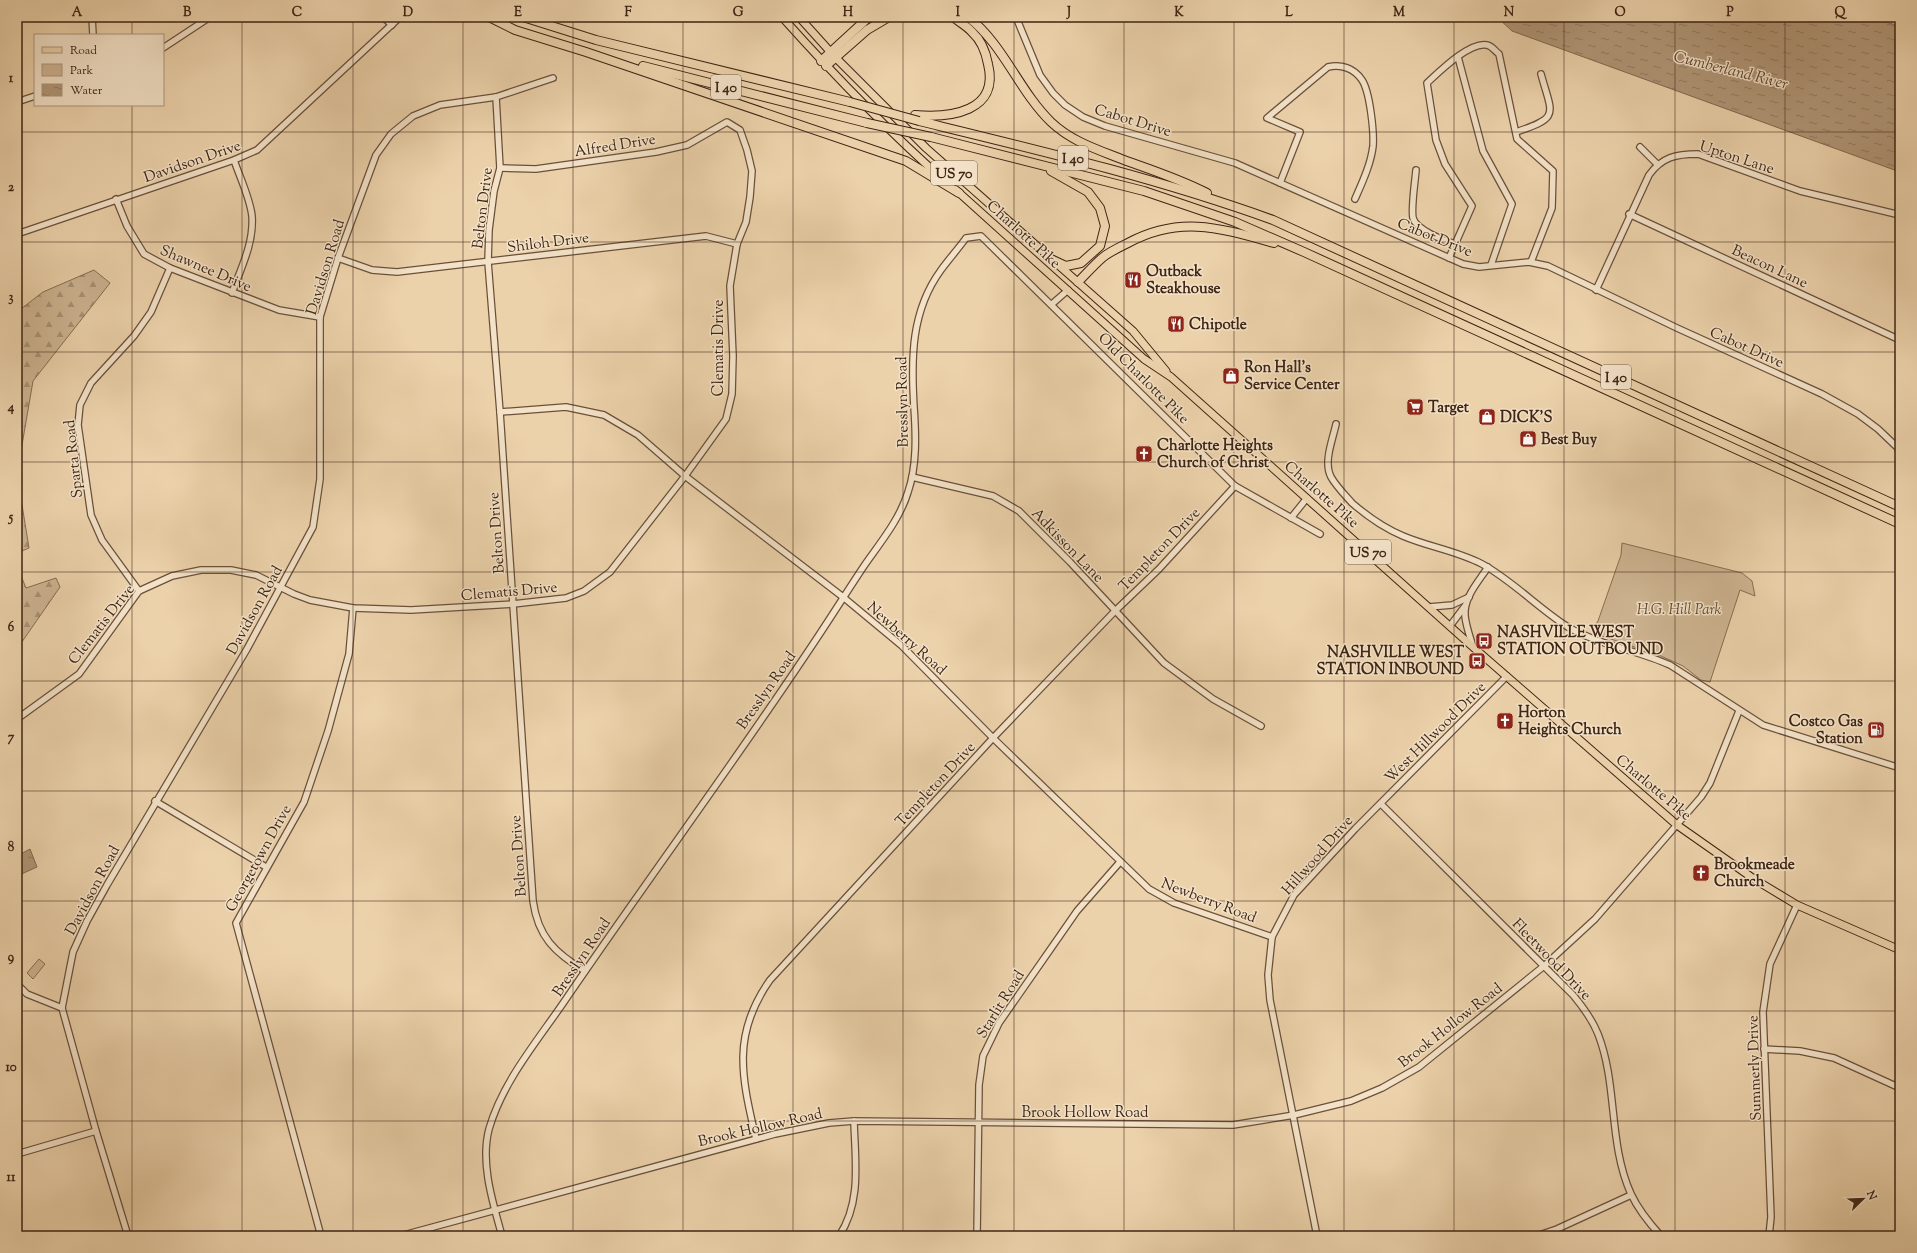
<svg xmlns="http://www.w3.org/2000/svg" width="1917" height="1253" viewBox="0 0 1917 1253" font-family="'Sorts Mill Goudy',serif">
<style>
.green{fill:#ceb592;stroke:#866d54}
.forest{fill:url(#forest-firs);stroke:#866d54}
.water{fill:url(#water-ripples);stroke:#836950}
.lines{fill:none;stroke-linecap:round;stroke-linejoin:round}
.minor-casing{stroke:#6a503a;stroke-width:8}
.major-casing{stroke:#3e2515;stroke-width:9}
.highway-casing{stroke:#3e2515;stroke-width:10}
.minor{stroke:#f3e2c8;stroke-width:5.5}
.major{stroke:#ecd2ab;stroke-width:7}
.highway{stroke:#ecd2ab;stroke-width:8}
.highway-bridge-casing{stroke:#3e2515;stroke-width:10;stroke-linecap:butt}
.highway-bridge{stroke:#ecd2ab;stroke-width:8}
.grid{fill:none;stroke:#3e2515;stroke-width:1;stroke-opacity:0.55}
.labels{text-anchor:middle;stroke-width:3;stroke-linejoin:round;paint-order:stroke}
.shield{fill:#f3e2c8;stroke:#745e4b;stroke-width:1}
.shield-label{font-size:14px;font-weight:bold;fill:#3e2515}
.street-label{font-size:15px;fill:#3e2515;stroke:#f3e2c8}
.poi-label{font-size:15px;font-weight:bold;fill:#3e2515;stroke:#f3e2c8;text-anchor:start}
.park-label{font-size:15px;font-style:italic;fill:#624934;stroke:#f3e2c8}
.water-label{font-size:16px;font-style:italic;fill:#604733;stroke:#f3e2c8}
.neatline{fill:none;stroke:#3e2515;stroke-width:1.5}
.grid-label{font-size:13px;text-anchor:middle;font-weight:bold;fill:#3e2515}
</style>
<defs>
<pattern id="forest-firs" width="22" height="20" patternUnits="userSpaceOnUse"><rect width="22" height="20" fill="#ceb592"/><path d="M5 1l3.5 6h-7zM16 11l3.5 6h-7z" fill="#a99376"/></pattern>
<pattern id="water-ripples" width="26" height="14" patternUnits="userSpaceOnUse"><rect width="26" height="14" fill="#b19778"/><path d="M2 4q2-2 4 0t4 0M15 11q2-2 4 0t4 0" fill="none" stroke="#917b61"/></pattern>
</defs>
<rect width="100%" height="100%" fill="#ecd2ab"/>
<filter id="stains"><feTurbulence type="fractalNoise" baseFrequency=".005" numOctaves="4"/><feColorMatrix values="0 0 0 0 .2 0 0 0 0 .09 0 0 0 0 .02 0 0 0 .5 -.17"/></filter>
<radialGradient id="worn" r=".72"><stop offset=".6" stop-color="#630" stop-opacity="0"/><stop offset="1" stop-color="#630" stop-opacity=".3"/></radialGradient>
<g class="green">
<polygon points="1622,543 1742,573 1752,581 1755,596 1740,590 1710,682 1701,680 1683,666 1661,656 1596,634 1594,632 1594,627 1598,621 1621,555"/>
<polygon points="39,959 45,964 33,979 27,973"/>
</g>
<g class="forest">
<polygon points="94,270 110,283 33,381 17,474 29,548 17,553 17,312 43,292"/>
<polygon points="17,566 26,588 56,578 60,587 17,649"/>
</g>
<g class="water">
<polygon points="1497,17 1867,17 1900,26 1900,172 1512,31"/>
<polygon points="30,849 37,867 17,876 17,866 21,864 17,856"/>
</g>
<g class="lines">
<defs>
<g id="minor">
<polyline points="92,17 93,35"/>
<polyline points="383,17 392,25"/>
<polyline points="835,17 842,17"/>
<polyline points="1016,17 1040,75 1053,93 1065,105 1083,117 1105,126 1235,163 1463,264 1479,267 1529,262 1548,266 1677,328 1822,394 1858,414 1878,429 1900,450"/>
<polyline points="163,48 210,17"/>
<polyline points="1458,57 1483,151 1512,204 1491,265"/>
<path d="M496,97L500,168L494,191L489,230L488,262L500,412L533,901C538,937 555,953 585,971"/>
<polyline points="17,102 35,96"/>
<path d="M1516,132C1561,117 1552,115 1541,74"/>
<polyline points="1640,147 1657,164"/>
<path d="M1416,170C1415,182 1411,208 1413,218C1416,230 1445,241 1455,244"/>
<path d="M1280,183L1300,132L1267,118L1328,67C1341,64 1354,68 1362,80C1370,92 1374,132 1373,146C1371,164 1362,183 1355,199"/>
<polyline points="116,199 127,226 144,254 170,268 279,310 320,317"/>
<polyline points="1629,214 1900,340"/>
<polyline points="17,234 234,160 257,150 400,17"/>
<polyline points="338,258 372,270 397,272 706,236 737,244"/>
<path d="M1449,258L1472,206L1445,164L1436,140L1427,83C1439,72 1470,41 1487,45C1492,46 1495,51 1499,54L1517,139L1553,171L1552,208L1531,262"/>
<path d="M1596,290L1649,175C1662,157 1676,154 1698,154L1800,191L1900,215"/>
<path d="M232,293C241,268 254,243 252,216C250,198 240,178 234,160"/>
<polyline points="1052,304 1068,290"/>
<polyline points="500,412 566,407 604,415 638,435 685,476 843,597 902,646 993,738 1149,889 1174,903 1272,937"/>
<path d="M1336,424C1333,439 1323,462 1331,477C1336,486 1345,495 1352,503C1367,516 1384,528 1403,536C1429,547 1457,551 1482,564C1513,581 1538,608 1568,627C1599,645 1637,650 1670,665L1763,725L1900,768"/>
<polyline points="912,477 993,496 1019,511 1070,562 1164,663 1213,699 1261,726"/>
<polyline points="1291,518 1307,498"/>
<polyline points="139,591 102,540 91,515 78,425 80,405 91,383 134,336 151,312 170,268"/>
<polyline points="1429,607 1452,605 1469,597"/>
<polyline points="1450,626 1465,606"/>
<path d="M1473,647C1470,637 1466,626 1465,616C1463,598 1479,581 1488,567"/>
<polyline points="17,719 79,674 139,591 172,576 201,570 231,570 256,575 294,594 310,600 353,608 411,610 513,604 566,598 584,591 610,572 685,476 726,419 732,394 733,356 730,286 737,244 746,222 750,197 752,171 747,150 740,130 727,122 687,145 656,152 536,169 500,168"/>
<polyline points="155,801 266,867"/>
<path d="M1381,804L1573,995C1583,1007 1592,1019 1598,1034C1618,1085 1608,1143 1631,1194C1638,1209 1650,1224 1661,1236"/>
<polyline points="17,984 27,994 62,1008"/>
<polyline points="1764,1049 1800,1051 1834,1058 1900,1088"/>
<path d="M756,1139C742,1078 731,1035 770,980L993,738L1115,611L1159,569L1235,486"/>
<polyline points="17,1154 96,1131"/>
<polyline points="128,1236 96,1131 62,1008 73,952 87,921 107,885 247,649 313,527 320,479 320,317 338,258 376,155 391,134 413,116 440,105 496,97 553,78"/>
<polyline points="321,1236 236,923 304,802 328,731 349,654 353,608"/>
<polyline points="400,1236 775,1134 829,1123 854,1121 1233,1125 1294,1115 1351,1101 1382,1088 1419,1067 1544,966 1595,919 1701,797 1710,783 1739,711"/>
<path d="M502,1236C493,1203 480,1163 489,1129C503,1080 540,1038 568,996C650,876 737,759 817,638C833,614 848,590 864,566C880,543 900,519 908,492C917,466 916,435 914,407C911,358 911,311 941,270C949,259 958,249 966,238L981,236L1235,486L1320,534"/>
<path d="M839,1236C862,1202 855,1160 854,1121"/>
<polyline points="977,1236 979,1085 983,1056 999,1023 1052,947 1077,911 1120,862"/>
<polyline points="1317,1236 1270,1000 1268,975 1272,937 1294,895 1355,829 1507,676"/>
<polyline points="1536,1236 1557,1229 1631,1195"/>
<polyline points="1769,1236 1771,1217 1763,1012 1770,964 1797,905"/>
</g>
<g id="major">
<path d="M782,17C834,75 888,131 946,182"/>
<polyline points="799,17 835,57 926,148 1133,331 1166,371"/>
<polyline points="956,190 1144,359 1171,377 1473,647 1677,825 1754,879 1797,905 1900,950"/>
</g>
<g id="highway">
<polyline points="489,17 515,30 586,52 906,161 959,193"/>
<polyline points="523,17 596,40 850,102"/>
<path d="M968,17C1004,45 1019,91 1051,122C1072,142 1099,150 1124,160C1152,170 1180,179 1207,193"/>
<polyline points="821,61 869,17"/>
<polyline points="643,66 867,123"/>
<polyline points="826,66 867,30 889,17"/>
<path d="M915,115C950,118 1000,112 988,64C986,53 981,40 972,32C967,26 959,22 953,17"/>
<path d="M919,121C1038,150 1157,178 1273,220L1900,507"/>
<polyline points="931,137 1144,191 1235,222 1304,252 1900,524"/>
<polyline points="1051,171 1088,192 1100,208 1105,226 1100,246 1081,263 1066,266 1051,259"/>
<path d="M1078,282C1086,274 1093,266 1102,258C1109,252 1120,247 1128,243C1180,215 1220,228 1274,243"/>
</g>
</defs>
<use href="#minor" class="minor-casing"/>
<use href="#major" class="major-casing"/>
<use href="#highway" class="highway-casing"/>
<use href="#minor" class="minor"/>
<use href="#major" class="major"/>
<use href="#highway" class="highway"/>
<defs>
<g id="highway-bridge">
<polyline points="850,102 919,121"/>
<polyline points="867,123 931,137"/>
</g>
</defs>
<use href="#highway-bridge" class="highway-bridge-casing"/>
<use href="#highway-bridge" class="highway-bridge"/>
</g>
<path class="grid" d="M132,17V35M242,17V1236M353,17V1236M463,17V1236M573,17V1236M683,17V1236M793,17V1236M903,17V1236M1014,17V1236M1124,17V1236M1234,17V1236M1344,17V1236M1454,17V1236M1564,17V1236M1675,17V1236M1785,17V1236M132,105V1236M17,132H1900M17,242H1900M17,352H1900M17,462H1900M17,572H1900M17,681H1900M17,791H1900M17,901H1900M17,1011H1900M17,1121H1900"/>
<defs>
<symbol id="restaurant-square" viewBox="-11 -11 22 22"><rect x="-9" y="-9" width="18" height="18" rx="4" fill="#8f2418" stroke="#f3e2c8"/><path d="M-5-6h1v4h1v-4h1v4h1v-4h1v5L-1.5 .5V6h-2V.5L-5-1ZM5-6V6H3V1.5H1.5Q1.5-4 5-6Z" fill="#fff"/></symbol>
<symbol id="shop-square" viewBox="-11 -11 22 22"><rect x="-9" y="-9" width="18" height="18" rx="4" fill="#8f2418" stroke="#f3e2c8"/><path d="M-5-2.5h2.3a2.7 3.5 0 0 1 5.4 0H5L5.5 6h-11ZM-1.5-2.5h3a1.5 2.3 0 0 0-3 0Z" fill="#fff"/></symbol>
<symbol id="supermarket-square" viewBox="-11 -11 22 22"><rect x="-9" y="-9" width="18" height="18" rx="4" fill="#8f2418" stroke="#f3e2c8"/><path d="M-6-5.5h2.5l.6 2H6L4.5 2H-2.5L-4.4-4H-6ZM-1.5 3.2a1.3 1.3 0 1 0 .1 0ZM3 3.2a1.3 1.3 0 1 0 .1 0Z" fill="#fff"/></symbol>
<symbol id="church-square" viewBox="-11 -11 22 22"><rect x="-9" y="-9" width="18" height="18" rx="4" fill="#8f2418" stroke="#f3e2c8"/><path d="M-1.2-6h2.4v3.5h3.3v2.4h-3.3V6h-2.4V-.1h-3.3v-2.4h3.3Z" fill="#fff"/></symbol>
<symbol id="bus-square" viewBox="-11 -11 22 22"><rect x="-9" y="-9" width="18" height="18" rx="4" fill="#8f2418" stroke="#f3e2c8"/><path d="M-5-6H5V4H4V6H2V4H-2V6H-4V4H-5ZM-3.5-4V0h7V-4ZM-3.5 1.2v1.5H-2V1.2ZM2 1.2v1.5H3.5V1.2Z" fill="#fff"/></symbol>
<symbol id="fuel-square" viewBox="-11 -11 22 22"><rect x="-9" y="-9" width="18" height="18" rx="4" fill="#8f2418" stroke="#f3e2c8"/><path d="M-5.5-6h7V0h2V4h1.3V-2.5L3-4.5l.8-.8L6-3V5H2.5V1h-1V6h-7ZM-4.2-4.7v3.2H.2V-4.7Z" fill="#fff"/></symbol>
</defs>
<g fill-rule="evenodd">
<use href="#restaurant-square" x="1123" y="270" width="20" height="20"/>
<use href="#restaurant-square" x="1166" y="314" width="20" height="20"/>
<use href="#shop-square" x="1221" y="366" width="20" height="20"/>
<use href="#supermarket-square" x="1405" y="397" width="20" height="20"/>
<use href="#shop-square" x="1477" y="407" width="20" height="20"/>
<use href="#shop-square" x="1518" y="429" width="20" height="20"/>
<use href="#church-square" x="1134" y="444" width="20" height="20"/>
<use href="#bus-square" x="1474" y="631" width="20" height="20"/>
<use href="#bus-square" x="1467" y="651" width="20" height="20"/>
<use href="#church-square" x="1495" y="711" width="20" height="20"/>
<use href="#fuel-square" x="1866" y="720" width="20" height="20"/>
<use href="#church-square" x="1691" y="863" width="20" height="20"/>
</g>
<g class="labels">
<g class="shield">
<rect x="711" y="75" width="30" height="24" rx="3"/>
<rect x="1058" y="146" width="30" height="24" rx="3"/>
<rect x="931" y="161" width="46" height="24" rx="3"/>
<rect x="1601" y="365" width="30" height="24" rx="3"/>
<rect x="1345" y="540" width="46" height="24" rx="3"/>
</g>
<g class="shield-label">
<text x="726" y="92">I 40</text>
<text x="1073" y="163">I 40</text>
<text x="954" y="178">US 70</text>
<text x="1616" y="382">I 40</text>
<text x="1368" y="557">US 70</text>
</g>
<g class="street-label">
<text transform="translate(1133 120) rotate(17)" y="5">Cabot Drive</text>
<text transform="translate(615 145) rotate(-9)" y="5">Alfred Drive</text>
<text transform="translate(1737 157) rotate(18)" y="5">Upton Lane</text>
<text transform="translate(192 161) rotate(-19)" y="5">Davidson Drive</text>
<text transform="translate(482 208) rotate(-83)" y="5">Belton Drive</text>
<text transform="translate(1024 234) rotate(42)" y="5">Charlotte Pike</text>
<text transform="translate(1435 237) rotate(22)" y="5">Cabot Drive</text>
<text transform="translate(548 242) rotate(-7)" y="5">Shiloh Drive</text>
<text transform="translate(1770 266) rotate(25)" y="5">Beacon Lane</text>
<text transform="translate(325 267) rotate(-73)" y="5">Davidson Road</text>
<text transform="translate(206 268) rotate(23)" y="5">Shawnee Drive</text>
<text transform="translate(1747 347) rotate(24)" y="5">Cabot Drive</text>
<text transform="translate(718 348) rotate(-90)" y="5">Clematis Drive</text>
<text transform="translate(1144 378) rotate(45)" y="5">Old Charlotte Pike</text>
<text transform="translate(902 402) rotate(-91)" y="5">Bresslyn Road</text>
<text transform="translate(73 459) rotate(-96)" y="5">Sparta Road</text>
<text transform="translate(1322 494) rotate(41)" y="5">Charlotte Pike</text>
<text transform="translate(496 533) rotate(-94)" y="5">Belton Drive</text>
<text transform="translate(1068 545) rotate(46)" y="5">Adkisson Lane</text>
<text transform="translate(1159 549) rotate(-46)" y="5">Templeton Drive</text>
<text transform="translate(509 591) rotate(-5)" y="5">Clematis Drive</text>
<text transform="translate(254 610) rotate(-61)" y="5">Davidson Road</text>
<text transform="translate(101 624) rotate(-52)" y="5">Clematis Drive</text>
<text transform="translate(907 638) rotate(42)" y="5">Newberry Road</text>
<text transform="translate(766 690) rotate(-55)" y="5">Bresslyn Road</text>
<text transform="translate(1435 732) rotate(-45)" y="5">West Hillwood Drive</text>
<text transform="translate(935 784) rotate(-47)" y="5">Templeton Drive</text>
<text transform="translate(1654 787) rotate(40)" y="5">Charlotte Pike</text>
<text transform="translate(1317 855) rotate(-49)" y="5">Hillwood Drive</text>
<text transform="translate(518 856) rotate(-94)" y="5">Belton Drive</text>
<text transform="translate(258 858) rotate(-61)" y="5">Georgetown Drive</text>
<text transform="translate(92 890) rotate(-62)" y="5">Davidson Road</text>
<text transform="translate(1209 900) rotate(21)" y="5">Newberry Road</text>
<text transform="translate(581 957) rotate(-56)" y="5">Bresslyn Road</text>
<text transform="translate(1552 959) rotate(46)" y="5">Fleetwood Drive</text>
<text transform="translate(1000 1004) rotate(-58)" y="5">Starlit Road</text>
<text transform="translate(1450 1025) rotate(-38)" y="5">Brook Hollow Road</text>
<text transform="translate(1754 1068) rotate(-92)" y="5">Summerly Drive</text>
<text x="1085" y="1117">Brook Hollow Road</text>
<text transform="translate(760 1127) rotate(-13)" y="5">Brook Hollow Road</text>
</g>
<g class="poi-label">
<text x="1146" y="276">Outback<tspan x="1146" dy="17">Steakhouse</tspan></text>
<text x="1189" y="329">Chipotle</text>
<text x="1244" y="372">Ron Hall's<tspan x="1244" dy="17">Service Center</tspan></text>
<text x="1428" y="412">Target</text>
<text x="1500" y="422">DICK’S</text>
<text x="1541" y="444">Best Buy</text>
<text x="1157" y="450">Charlotte Heights<tspan x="1157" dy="17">Church of Christ</tspan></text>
<text x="1497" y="637">NASHVILLE WEST<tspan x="1497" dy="17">STATION OUTBOUND</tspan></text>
<text x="1464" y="657" text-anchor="end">NASHVILLE WEST<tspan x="1464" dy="17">STATION INBOUND</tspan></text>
<text x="1518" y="717">Horton<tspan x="1518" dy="17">Heights Church</tspan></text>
<text x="1863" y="726" text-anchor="end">Costco Gas<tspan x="1863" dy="17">Station</tspan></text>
<text x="1714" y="869">Brookmeade<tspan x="1714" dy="17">Church</tspan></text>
</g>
<g class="park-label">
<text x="1679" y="614">H.G. Hill Park</text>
</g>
<g class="water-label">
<text transform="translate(1731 69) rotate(14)" y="6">Cumberland River</text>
</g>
</g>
<rect width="1917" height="1253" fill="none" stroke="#ecd2ab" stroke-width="44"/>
<rect x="34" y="34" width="130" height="72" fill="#f3e2c8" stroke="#ab9680"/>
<rect x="42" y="47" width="20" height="6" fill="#ecd2ab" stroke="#ab9680"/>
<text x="70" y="54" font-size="12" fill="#3e2515">Road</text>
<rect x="42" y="64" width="20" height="12" fill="#ceb592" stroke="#ab9680"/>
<text x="70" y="74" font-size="12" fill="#3e2515">Park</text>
<rect x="42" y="84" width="20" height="12" fill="url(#water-ripples)" stroke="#ab9680"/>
<text x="70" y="94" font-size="12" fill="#3e2515">Water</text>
<g transform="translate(1863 1199) rotate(67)" stroke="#f3e2c8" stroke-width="3" paint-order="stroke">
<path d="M0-3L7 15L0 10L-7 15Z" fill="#3e2515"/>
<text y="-6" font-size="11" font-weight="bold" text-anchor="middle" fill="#3e2515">N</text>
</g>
<rect x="22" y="22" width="1873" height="1209" class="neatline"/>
<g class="grid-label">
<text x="77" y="16">A</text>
<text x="187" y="16">B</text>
<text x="297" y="16">C</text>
<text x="408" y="16">D</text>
<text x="518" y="16">E</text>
<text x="628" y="16">F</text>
<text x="738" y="16">G</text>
<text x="848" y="16">H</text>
<text x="958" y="16">I</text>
<text x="1069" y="16">J</text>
<text x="1179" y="16">K</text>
<text x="1289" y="16">L</text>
<text x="1399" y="16">M</text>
<text x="1509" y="16">N</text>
<text x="1620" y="16">O</text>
<text x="1730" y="16">P</text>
<text x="1840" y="16">Q</text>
<text x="11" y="82">1</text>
<text x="11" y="191">2</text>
<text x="11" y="301">3</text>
<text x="11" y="411">4</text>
<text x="11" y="521">5</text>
<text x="11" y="631">6</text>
<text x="11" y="741">7</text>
<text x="11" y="851">8</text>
<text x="11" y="961">9</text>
<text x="11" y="1071">10</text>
<text x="11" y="1181">11</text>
</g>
<rect width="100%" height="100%" filter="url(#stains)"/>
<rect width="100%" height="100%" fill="url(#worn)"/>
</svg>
